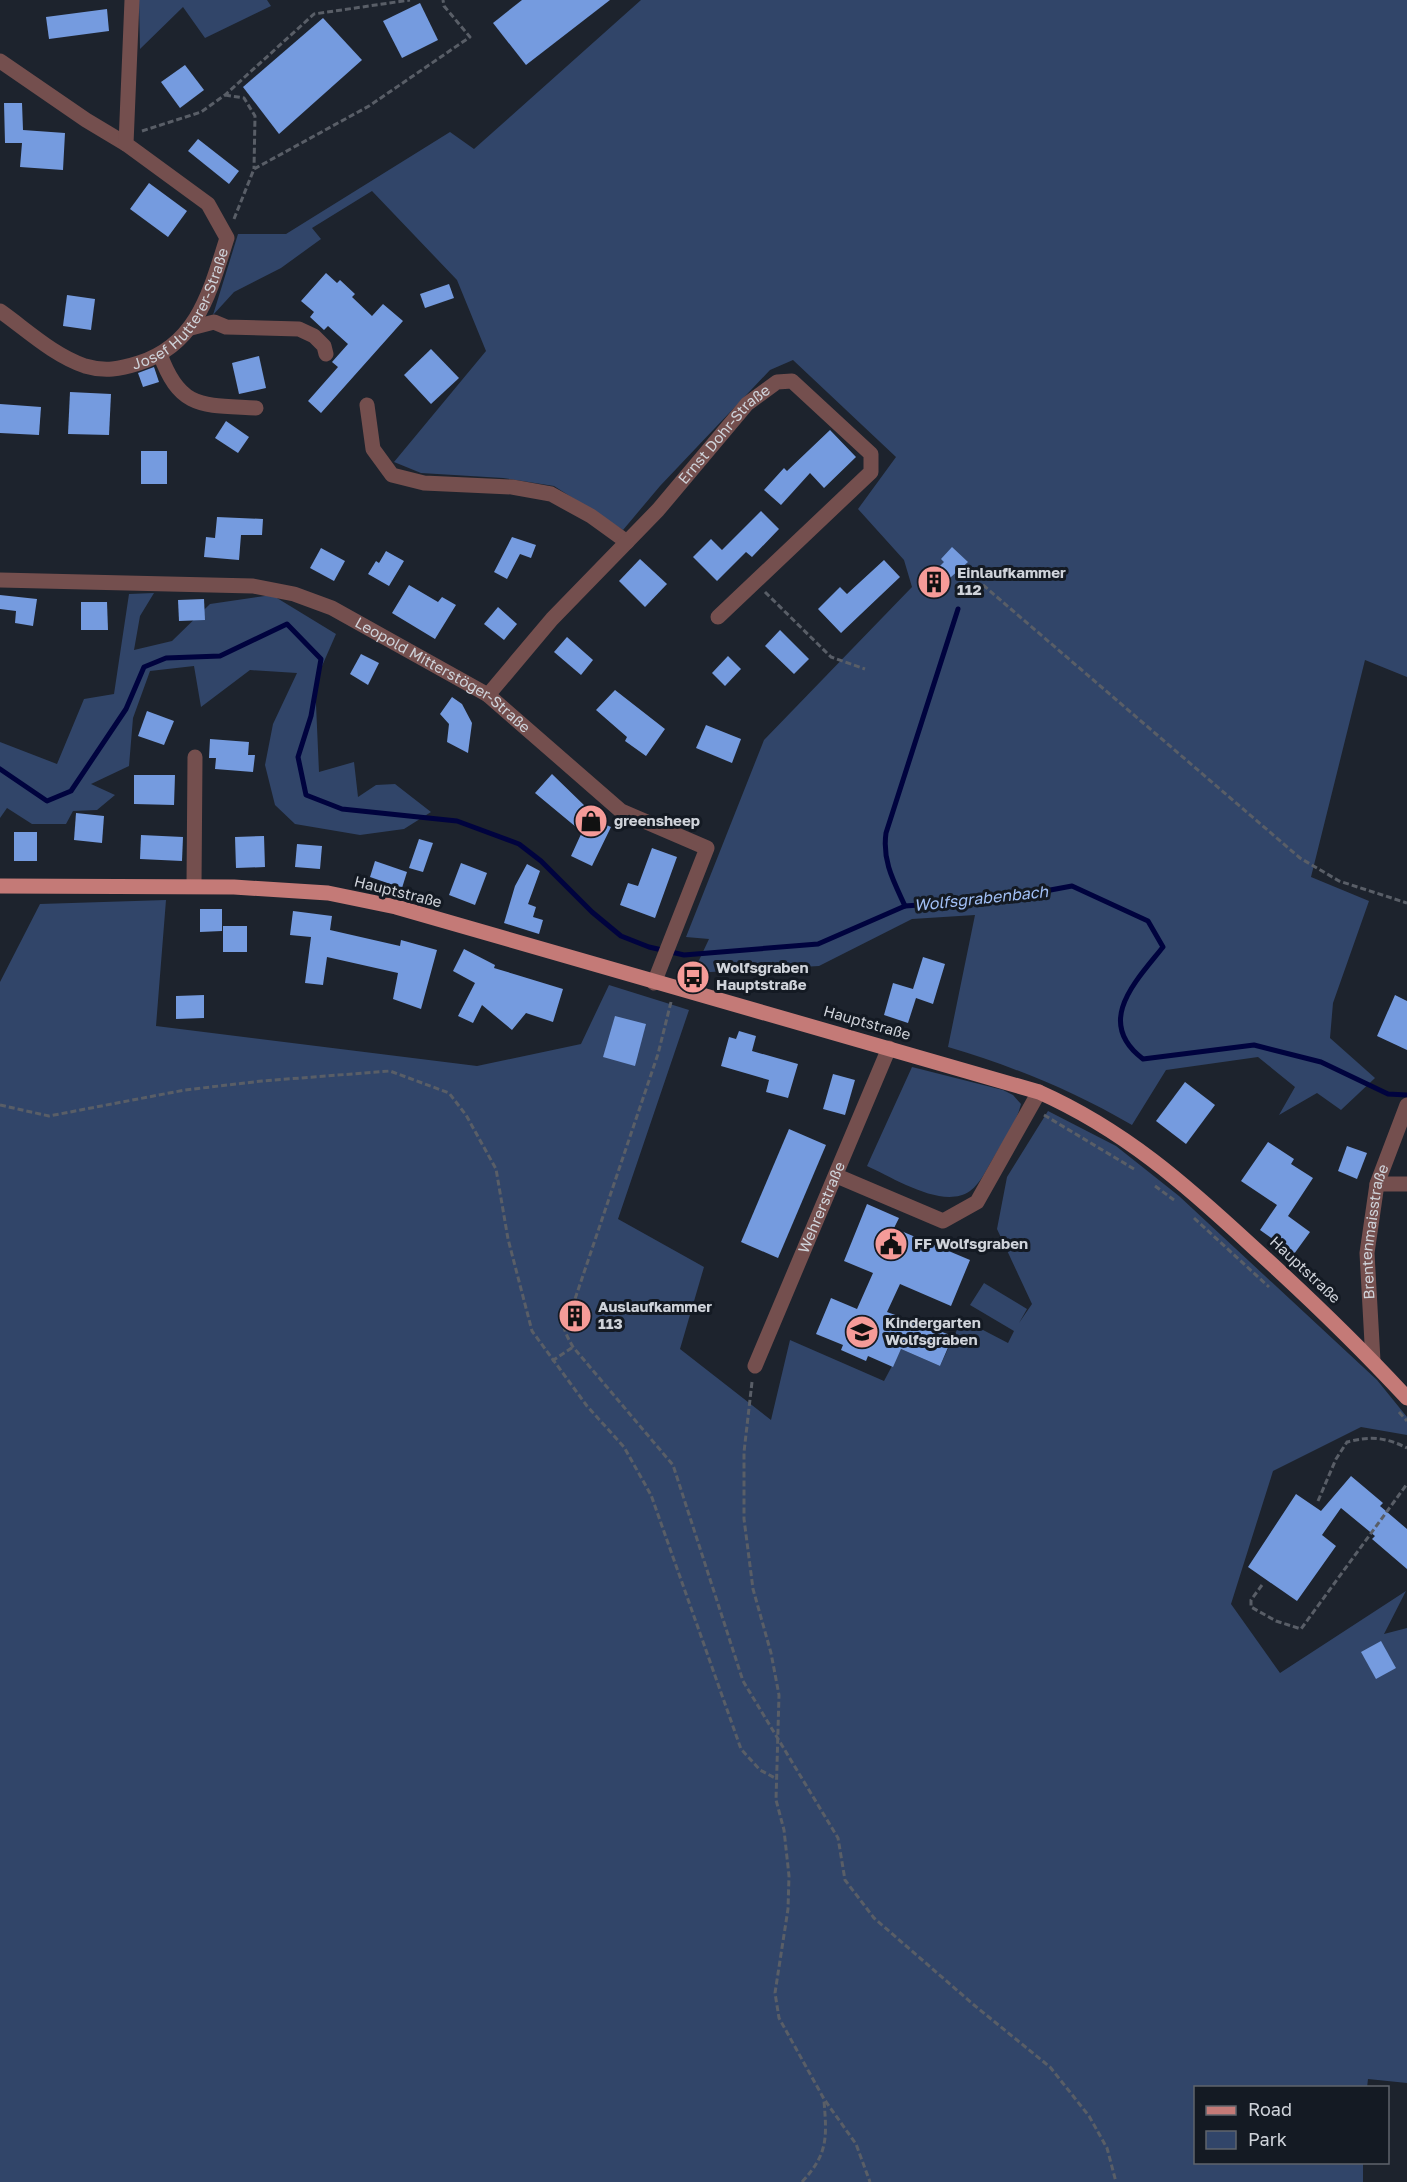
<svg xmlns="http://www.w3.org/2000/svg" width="1407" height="2182" viewBox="0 0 1407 2182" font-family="'Golos Text',sans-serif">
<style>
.green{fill:#314569}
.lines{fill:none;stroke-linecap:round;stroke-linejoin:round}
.stream{stroke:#00033e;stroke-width:5}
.building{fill:#759bdf}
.path{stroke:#595e67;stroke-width:3;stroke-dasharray:6 3;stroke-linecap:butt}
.minor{stroke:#744f4e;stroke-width:15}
.major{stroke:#c47a77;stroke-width:15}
.labels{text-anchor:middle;stroke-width:6;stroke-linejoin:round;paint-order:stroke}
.street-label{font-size:15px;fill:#cfd3da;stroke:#141a23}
.poi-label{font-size:15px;font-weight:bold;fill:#cfd3da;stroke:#141a23;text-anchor:start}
.water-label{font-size:16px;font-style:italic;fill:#a1bff5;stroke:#141a23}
</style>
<rect width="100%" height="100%" fill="#1d232d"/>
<g class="green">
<polygon points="139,0 267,0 271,6 205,38 183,7 140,49"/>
<path d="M641,0H1407V677L1365,660L1311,877L1369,901L1333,1003L1330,1038L1375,1078L1341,1110L1317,1093L1279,1115L1295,1087L1258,1057L1166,1070L1132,1125C1071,1090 1015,1067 948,1047L975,915L912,919L819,966L693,973L709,939L686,937L764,740L912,587L904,560L858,509L896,457L793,360L770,370L660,486L623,530L554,486L503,478L421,473L394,462L486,351L457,280L372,191L312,228L321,239L281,268L234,292L213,315L238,234H286L450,132L474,149Z"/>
<polygon points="154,593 140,616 134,650 172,641 210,604 272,595 336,634 315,682 319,772 354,762 358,797 376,785 395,784 431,812 404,829 360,835 295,824 275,805 265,765 273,724 297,673 250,670 201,707 194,666 150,671 133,718 129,766 91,784 115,795 97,810 73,811 66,824 32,824 7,808 0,818 0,742 57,764 84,699 114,694 129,594"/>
<polygon points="166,900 156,1026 477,1066 581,1044 609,985 689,1010 618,1219 704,1267 680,1349 771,1420 790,1340 884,1381 901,1349 940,1366 962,1319 1008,1343 1014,1331 970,1305 984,1283 1027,1309 1019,1323 1032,1304 997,1229 1007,1177 1048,1111 1116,1146 1179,1196 1377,1380 1407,1417 1407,1435 1361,1427 1273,1471 1231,1604 1280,1673 1406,1591 1384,1634 1407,1628 1407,2083 1368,2079 1367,2088 1196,2088 1196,2162 1363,2163 1363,2182 0,2182 0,982 40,904"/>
<path d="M912,1067L1003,1090L1013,1095L1021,1104C1016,1124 1004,1140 994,1157C987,1168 981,1183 970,1191C943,1210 894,1178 867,1166Z"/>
</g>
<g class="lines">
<g class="stream">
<path d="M0,769L47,801L71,791L126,709L144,667L166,658L220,656L287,624L321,659L311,716L298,757L306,795L342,809L457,821L519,844L541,861L592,912L621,936L649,947L684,955L818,944L905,906L1002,899L1072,886L1148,921L1163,947C1136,981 1094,1022 1143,1059L1254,1045L1321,1062L1388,1094L1407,1095"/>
<path d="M905,906C894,882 882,861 886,833L958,609"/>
</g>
</g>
<g class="building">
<polygon points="522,0 610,0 526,65 493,23"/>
<polygon points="420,3 438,40 402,58 383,21"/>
<polygon points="107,9 109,31 49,39 46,17"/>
<polygon points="323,18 362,60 279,134 243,87"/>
<polygon points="185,65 204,90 180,108 161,82"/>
<polygon points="4,103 22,103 23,130 65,133 63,170 20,167 22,143 5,143"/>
<polygon points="198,139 239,171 229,184 188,151"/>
<polygon points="149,183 187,211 168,237 130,209"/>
<polygon points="326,273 337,283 340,280 355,294 352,297 372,316 383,304 403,321 321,413 308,401 338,367 332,362 348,344 328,326 324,330 310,317 314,312 301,301"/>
<polygon points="449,284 454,298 425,308 420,294"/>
<polygon points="67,295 95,299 91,330 63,326"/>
<polygon points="431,349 459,378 431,404 404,375"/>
<polygon points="259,356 266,388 239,394 232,363"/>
<polygon points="154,367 159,382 143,387 138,373"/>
<polygon points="70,392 111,394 109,435 68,434"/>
<polygon points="0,404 41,407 39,435 0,433"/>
<polygon points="226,421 249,437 238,453 215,438"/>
<polygon points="830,430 856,457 824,488 810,473 781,505 764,490 784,468 787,471"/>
<rect x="141" y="451" width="26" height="33"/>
<polygon points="761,511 779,529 752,557 746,552 717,581 693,557 711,539 722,550"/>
<polygon points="217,517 263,519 262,535 241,535 239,560 204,557 206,537 215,538"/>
<polygon points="512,537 536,545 531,558 520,554 507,579 494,572"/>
<polygon points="952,547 968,562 934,592 924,582 944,562 941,559"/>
<polygon points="321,548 345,561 334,581 310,568"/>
<polygon points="386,551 404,561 389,586 368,574 376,561 379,563"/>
<polygon points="640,559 667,584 645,607 619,581"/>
<polygon points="884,560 900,577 841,633 818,609 840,587 847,594"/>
<polygon points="409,585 438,602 442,597 456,605 435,639 392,613"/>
<polygon points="0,595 37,599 33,626 15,623 16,611 0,609"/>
<polygon points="204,599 205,620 179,621 178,600"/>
<polygon points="81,602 107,602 108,630 81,630"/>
<polygon points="498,607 517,624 504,640 484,624"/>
<polygon points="780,630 809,659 794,674 765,646"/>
<polygon points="567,637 593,660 581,675 554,652"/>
<polygon points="361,654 379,663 368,685 350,674"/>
<polygon points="728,656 741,669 725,686 712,673"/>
<polygon points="615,690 665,729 646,756 625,741 627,737 596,710"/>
<polygon points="452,697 462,704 472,723 468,753 447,742 449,724 440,714"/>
<polygon points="147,711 174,721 164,745 138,736"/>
<polygon points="706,725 741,739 732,763 696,748"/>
<polygon points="210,739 249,742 248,755 255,755 253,772 215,769 216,758 209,758"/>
<polygon points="552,774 587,808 582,814 611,827 592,866 571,856 582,832 535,793"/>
<polygon points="134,775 175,775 174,805 134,804"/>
<polygon points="76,813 104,816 102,843 74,840"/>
<rect x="14" y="832" width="23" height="29"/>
<polygon points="141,835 183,837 182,861 140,859"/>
<polygon points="264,836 265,867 236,868 235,837"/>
<polygon points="419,839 433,843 423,872 409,868"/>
<polygon points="297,844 322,846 320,869 295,867"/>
<polygon points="652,848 677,857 655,918 620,905 628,883 638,886"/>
<polygon points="375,861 407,872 402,888 370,877"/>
<polygon points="461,863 487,873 475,905 449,895"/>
<polygon points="527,864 540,871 528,904 536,907 533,917 543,920 539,934 504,923 515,886"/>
<polygon points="200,909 222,909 222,931 200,932"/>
<polygon points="293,911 332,916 330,930 400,946 401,940 437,950 421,1009 393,999 398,973 327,957 323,985 305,983 311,937 290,935"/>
<rect x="223" y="926" width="24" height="26"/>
<polygon points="464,949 495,965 494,968 563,989 553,1022 526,1013 512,1030 482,1005 473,1023 458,1016 475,983 453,971"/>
<polygon points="923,957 945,964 933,1004 916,998 908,1023 884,1015 893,983 913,989"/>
<polygon points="204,995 204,1018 176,1019 176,996"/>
<polygon points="1395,995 1407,1001 1407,1050 1377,1036"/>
<polygon points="615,1016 646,1024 635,1066 603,1057"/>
<polygon points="739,1031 756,1036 752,1051 798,1064 788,1098 766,1092 769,1080 721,1066 729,1037 736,1039"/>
<polygon points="833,1074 855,1080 845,1115 823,1109"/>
<polygon points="1185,1082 1215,1105 1186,1144 1156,1121"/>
<polygon points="789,1129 826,1145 778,1258 741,1242"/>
<polygon points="1268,1142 1294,1159 1291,1164 1313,1178 1288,1216 1310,1232 1294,1254 1260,1230 1277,1205 1241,1181"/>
<polygon points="1347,1146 1367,1153 1357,1179 1338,1171"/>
<polygon points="867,1204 899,1218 894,1228 970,1260 951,1306 900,1284 887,1312 953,1336 940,1366 901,1349 893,1367 868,1356 866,1361 841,1350 843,1345 816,1334 831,1298 857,1309 873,1273 844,1261"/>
<polygon points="1351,1476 1383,1503 1380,1506 1407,1529 1407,1569 1372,1539 1375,1536 1341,1508 1322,1535 1336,1546 1297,1601 1248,1567 1296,1494 1321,1511"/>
<polygon points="1381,1641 1396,1668 1376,1679 1361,1652"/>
</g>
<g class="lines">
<g class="path">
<polyline points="225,95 244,98 255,116 254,169"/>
<polyline points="142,131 201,112 225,95 314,14 410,0"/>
<polyline points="234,219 254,169 369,106 470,37 444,6 443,0"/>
<polyline points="983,585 1300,858 1339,881 1407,903"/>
<polyline points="765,592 831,657 865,669"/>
<path d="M671,1002L658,1054L574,1302C559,1320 562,1328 573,1347L673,1465L743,1681L838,1838L845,1880L874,1918L974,2005L1050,2067L1089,2116L1107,2148L1116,2182"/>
<polyline points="0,1105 49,1116 185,1090 262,1081 390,1071 449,1093 466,1115 496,1169 508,1239 532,1331 587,1406 624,1447 651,1495 741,1749 760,1770 775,1778"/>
<polyline points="1044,1115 1134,1169"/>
<polyline points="1155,1186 1174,1200"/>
<polyline points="1194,1218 1269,1287"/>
<polyline points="552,1361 573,1347"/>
<polyline points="752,1382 744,1452 744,1519 753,1589 771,1653 779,1695 776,1800 784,1830 789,1876 788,1909 775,1993 779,2018 824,2099 856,2144 870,2182"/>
<polyline points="1399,1412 1407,1421"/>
<path d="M1318,1501L1336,1459L1347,1442C1370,1436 1385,1437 1407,1448"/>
<polyline points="1262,1585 1251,1600 1251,1607 1276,1621 1301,1629 1407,1484"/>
<path d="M802,2182C828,2154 827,2138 824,2101"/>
</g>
<g class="minor">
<polyline points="0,61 86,120 126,144"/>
<path id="s1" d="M0,311C27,330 53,355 85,366C105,372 120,369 139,363C198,344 210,291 227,238L208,204L126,144L132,0"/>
<polyline points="191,328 214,322 226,327 299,329 314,336 324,346 326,354"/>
<path d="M160,354C180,410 203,405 256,408"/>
<polyline points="367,405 373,449 392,475 424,483 512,487 551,494 591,516 627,542"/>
<path id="s2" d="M0,580L253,586L294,594L332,608L488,695L621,811L707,848L654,983"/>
<path id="s3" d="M488,695L552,619L658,510L747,404L777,382L792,381L871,454V472L718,617"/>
<polyline points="194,886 195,757"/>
<polyline points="837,1176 943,1221 977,1202 1039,1092"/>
<polyline points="1377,1184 1407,1184"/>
<path id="s4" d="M1373,1361L1367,1253L1377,1184L1407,1105"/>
<path id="s5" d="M755,1366L889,1048"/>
</g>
<path class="major" d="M0,886L234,887L328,893L396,907L1039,1092C1124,1130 1185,1184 1253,1247C1306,1295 1358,1345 1407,1398"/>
</g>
<defs>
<symbol id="building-disc" viewBox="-11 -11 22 22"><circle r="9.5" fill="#f59b98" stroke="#141a23"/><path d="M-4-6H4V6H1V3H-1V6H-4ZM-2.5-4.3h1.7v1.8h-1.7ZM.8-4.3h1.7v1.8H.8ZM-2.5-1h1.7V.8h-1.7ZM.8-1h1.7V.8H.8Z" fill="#111"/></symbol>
<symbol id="shop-disc" viewBox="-11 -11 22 22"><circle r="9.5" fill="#f59b98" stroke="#141a23"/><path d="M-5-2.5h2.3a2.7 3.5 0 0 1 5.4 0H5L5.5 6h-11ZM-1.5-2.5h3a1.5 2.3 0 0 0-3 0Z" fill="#111"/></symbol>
<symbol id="bus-disc" viewBox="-11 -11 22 22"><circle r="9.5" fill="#f59b98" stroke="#141a23"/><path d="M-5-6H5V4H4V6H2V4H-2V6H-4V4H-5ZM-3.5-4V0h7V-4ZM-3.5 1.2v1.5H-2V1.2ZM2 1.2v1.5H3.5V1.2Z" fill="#111"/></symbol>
<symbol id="civic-disc" viewBox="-11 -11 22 22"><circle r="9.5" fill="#f59b98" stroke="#141a23"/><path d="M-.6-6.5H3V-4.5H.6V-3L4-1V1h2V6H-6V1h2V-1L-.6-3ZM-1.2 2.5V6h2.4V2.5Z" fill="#111"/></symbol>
<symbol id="school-disc" viewBox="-11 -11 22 22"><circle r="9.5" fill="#f59b98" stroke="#141a23"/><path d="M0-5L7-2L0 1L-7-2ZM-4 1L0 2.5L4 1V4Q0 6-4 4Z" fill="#111"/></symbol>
</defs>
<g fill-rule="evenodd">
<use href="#building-disc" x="915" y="563" width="38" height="38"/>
<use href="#shop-disc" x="572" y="802" width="38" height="38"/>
<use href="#bus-disc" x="674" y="958" width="38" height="38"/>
<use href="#civic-disc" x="872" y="1225" width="38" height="38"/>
<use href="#building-disc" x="556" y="1297" width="38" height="38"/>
<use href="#school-disc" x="843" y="1313" width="38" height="38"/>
</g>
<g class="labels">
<g class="street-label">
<text dy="5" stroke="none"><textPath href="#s1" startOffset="228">Josef Hutterer-Straße</textPath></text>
<text dy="5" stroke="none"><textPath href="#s3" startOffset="352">Ernst Dohr-Straße</textPath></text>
<text dy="5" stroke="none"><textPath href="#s2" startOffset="465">Leopold Mitterstöger-Straße</textPath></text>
<text transform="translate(398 892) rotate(14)" y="5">Hauptstraße</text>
<text transform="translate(867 1023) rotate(16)" y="5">Hauptstraße</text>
<text dy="5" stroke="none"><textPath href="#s5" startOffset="172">Wehrerstraße</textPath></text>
<text dy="5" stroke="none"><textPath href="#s4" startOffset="130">Brentenmaisstraße</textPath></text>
<text transform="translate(1305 1270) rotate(43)" y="5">Hauptstraße</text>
</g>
<g class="poi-label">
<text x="957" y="578">Einlaufkammer<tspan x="957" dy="17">112</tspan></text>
<text x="614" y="826">greensheep</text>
<text x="716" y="973">Wolfsgraben<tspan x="716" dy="17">Hauptstraße</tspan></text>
<text x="914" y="1249">FF Wolfsgraben</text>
<text x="598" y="1312">Auslaufkammer<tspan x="598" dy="17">113</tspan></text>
<text x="885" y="1328">Kindergarten<tspan x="885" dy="17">Wolfsgraben</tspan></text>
</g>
<g class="water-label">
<text transform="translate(981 898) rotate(-6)" y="6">Wolfsgrabenbach</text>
</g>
</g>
<rect x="1194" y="2086" width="195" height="78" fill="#141a23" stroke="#5f646c" stroke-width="1.5"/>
<rect x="1206" y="2106" width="30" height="9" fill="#c47a77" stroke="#5f646c" stroke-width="1.5"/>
<text x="1248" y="2116" font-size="18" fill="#cfd3da">Road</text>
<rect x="1206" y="2131" width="30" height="18" fill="#314569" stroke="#5f646c" stroke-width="1.5"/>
<text x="1248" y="2146" font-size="18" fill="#cfd3da">Park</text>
</svg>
